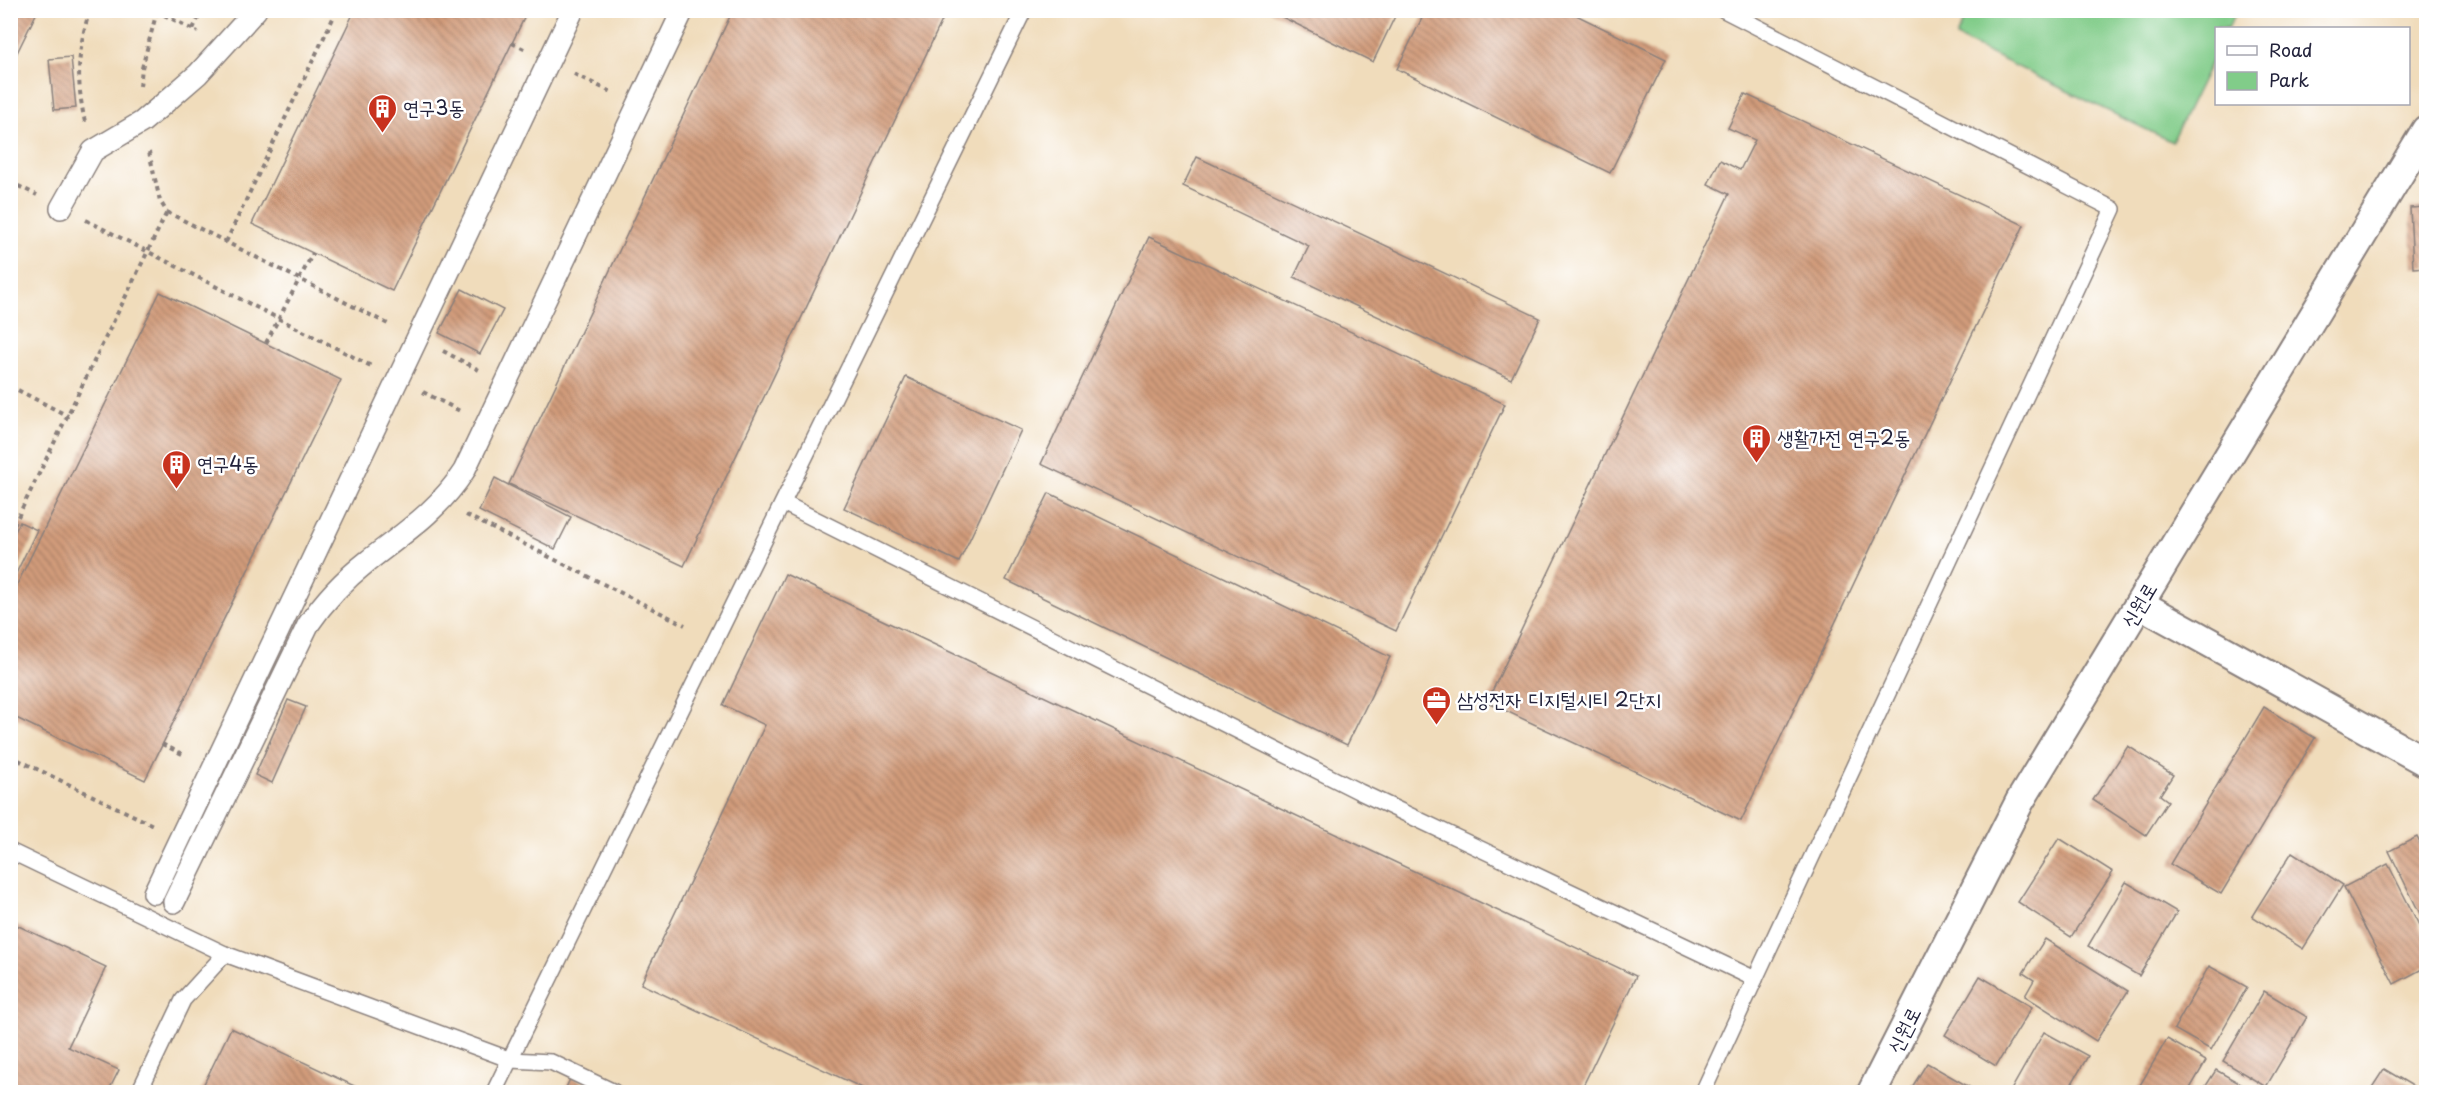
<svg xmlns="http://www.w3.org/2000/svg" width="2437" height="1103" viewBox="0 0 2437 1103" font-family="'Playpen Sans','Poor Story',sans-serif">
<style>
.green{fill:#81cc89;stroke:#527762;stroke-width:1.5}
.building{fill:url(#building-back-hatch)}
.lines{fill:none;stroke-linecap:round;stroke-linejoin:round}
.service-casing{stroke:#897f7b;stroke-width:18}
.pedestrian-casing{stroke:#897f7b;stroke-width:24}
.minor-casing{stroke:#897f7b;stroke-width:32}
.path{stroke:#897f7b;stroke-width:4;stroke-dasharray:4.5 4.5;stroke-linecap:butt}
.service{stroke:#fff;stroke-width:15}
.pedestrian{stroke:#fff;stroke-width:21}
.minor{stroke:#fff;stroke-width:28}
.labels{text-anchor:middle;stroke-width:5;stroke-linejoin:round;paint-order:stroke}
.poi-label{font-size:20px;fill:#22223b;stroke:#fff;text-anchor:start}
.street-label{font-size:20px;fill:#22223b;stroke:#fff}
</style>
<defs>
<pattern id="building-back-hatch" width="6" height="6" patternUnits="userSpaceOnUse" patternTransform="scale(1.5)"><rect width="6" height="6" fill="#d19b7a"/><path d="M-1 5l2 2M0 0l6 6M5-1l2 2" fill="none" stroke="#a97e65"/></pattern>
</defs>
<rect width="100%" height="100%" fill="#fff"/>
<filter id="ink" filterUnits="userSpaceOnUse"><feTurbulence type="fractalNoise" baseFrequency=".0167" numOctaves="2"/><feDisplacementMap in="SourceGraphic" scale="12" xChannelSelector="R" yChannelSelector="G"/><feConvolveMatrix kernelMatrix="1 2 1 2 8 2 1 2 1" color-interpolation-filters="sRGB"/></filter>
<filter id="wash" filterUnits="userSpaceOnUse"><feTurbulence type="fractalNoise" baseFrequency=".008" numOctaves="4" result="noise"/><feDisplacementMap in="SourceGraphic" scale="24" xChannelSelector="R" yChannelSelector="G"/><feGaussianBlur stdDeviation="1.35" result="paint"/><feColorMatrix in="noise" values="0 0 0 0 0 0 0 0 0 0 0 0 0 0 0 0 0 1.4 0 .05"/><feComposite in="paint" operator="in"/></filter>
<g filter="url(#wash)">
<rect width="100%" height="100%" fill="#f0dcbb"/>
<polygon class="green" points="1968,11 1968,10 2237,11 2228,28 2216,28 2216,52 2172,142 1956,37"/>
<g id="blocks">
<g class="building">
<polygon points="10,10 38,10 10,67"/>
<polygon points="355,10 528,10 392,291 252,224"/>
<polygon points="733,10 947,10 684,566 509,484"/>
<polygon points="1268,10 1398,10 1373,62"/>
<polygon points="1426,10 1566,10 1666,59 1610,173 1397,69"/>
<polygon points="71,57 76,108 54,110 49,59"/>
<polygon points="1745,94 2024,225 1741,821 1487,702 1729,194 1708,184 1720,160 1740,170 1755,140 1728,128"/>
<polygon points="1197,157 1540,318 1511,379 1294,277 1309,246 1183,186"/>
<polygon points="2426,207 2426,267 2413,268 2410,208"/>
<polygon points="1149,237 1505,404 1396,631 1041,464"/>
<polygon points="462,289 503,310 480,354 439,333"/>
<polygon points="160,292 341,380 145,780 10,715 10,599"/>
<polygon points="906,377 1021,430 959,562 844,508"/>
<polygon points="495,478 571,517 555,549 479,511"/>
<polygon points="1049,493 1390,657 1347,745 1006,580"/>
<polygon points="20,522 37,530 10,586 10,541"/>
<polygon points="785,574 1636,976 1580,1092 871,1092 641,984 765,725 723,705"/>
<polygon points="288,700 306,707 272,783 255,775"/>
<polygon points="2264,707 2315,738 2221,894 2170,864"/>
<polygon points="2128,746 2173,775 2160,795 2168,801 2146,835 2093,800"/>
<polygon points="2417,837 2426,856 2426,926 2389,851"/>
<polygon points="2059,838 2113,872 2071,937 2018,902"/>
<polygon points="2292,852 2343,885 2303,949 2252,916"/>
<polygon points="2388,864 2426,939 2426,967 2394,984 2344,887"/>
<polygon points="2126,882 2177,912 2139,976 2088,946"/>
<polygon points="10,922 106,967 68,1047 119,1070 108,1092 10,1092"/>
<polygon points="2045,939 2128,991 2096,1041 2025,996 2034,980 2023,973"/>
<polygon points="2209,966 2247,987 2211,1050 2174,1029"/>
<polygon points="1980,976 2032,1007 1996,1066 1945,1035"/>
<polygon points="2264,991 2307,1017 2266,1087 2223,1061"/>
<polygon points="231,1028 367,1092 200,1092"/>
<polygon points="2044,1032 2088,1056 2067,1092 2010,1092"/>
<polygon points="2167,1039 2206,1061 2188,1092 2136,1092"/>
<polygon points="1927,1063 1978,1092 1909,1092"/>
<polygon points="2384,1069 2423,1092 2369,1092"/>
<polygon points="2216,1070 2255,1092 2202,1092"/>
<polygon points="571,1077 604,1092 564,1092"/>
</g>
</g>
</g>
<g filter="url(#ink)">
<use href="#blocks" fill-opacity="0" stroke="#897f7b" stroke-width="1.5"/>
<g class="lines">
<defs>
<g id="service">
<polyline points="783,503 1360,792 1755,979 2113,209 1724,10"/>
<polyline points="10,851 225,954 511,1060 551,1062 614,1092"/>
<polyline points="139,1092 183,1000 225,954"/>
<polyline points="494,1092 1024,10"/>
<polyline points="1703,1092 1755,979"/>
</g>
<g id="pedestrian">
<polyline points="61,208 93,151 142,122 161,106 198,74 256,10"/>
<polyline points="154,893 573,10"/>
<path d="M174,902L308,625C324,601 345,579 368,561C404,533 439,510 464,471L683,10"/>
</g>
<g id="minor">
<polyline points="2140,604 2426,762"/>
<polyline points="1872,1092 2020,801 2426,130"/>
</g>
</defs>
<use href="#service" class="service-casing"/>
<use href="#pedestrian" class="pedestrian-casing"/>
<use href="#minor" class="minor-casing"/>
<g class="path">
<polyline points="156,11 198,32"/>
<polyline points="193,29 202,10"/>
<polyline points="512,43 524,49"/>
<polyline points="574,74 613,93"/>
<polyline points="140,86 142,68 157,11"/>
<path d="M85,122C76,81 77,50 90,10"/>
<polyline points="149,152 160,201 167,212 390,325"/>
<polyline points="10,182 37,195"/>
<polyline points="86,220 373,367"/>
<polyline points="226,242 337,10"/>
<polyline points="266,343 313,253"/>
<polyline points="443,351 481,371"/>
<polyline points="10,386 68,416"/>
<polyline points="423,392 462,412"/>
<polyline points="466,515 685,625"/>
<polyline points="10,533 167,212"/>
<polyline points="162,744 186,756"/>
<polyline points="10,756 155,826"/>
</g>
<use href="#service" class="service"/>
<use href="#pedestrian" class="pedestrian"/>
<use href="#minor" class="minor"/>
</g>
</g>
<defs>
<symbol id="building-pin" viewBox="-11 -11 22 30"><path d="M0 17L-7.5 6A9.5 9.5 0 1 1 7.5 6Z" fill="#c8321e" stroke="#fff"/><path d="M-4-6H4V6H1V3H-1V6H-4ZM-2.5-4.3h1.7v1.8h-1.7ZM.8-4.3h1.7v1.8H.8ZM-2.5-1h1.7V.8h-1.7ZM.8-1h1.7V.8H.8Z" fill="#fff"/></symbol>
<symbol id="office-pin" viewBox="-11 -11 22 30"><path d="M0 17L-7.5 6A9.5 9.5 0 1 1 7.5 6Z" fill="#c8321e" stroke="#fff"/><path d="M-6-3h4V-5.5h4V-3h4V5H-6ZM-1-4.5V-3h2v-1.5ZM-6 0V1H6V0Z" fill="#fff"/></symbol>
</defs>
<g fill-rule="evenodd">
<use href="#building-pin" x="366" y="92" width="33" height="45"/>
<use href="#building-pin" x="1740" y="422" width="33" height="45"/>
<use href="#building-pin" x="160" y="448" width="33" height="45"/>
<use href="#office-pin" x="1420" y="684" width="33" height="45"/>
</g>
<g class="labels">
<g class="poi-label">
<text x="403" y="115">연구3동</text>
<text x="1777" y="445">생활가전 연구2동</text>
<text x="197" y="471">연구4동</text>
<text x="1457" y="707">삼성전자 디지털시티 2단지</text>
</g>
<g class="street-label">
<text transform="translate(2139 605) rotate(-59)" y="7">신원로</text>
<text transform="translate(1904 1030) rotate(-63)" y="7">신원로</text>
</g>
</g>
<rect width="2437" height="1103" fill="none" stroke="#fff" stroke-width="36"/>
<rect x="2215" y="27" width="195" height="78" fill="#ffffff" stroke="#a7a7b1" stroke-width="1.5"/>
<rect x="2227" y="46" width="30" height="9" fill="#ffffff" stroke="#a7a7b1" stroke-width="1.5"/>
<text x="2269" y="57" font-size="18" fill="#22223b">Road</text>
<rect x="2227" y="72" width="30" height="18" fill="#81cc89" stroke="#a7a7b1" stroke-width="1.5"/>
<text x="2269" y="87" font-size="18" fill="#22223b">Park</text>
</svg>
